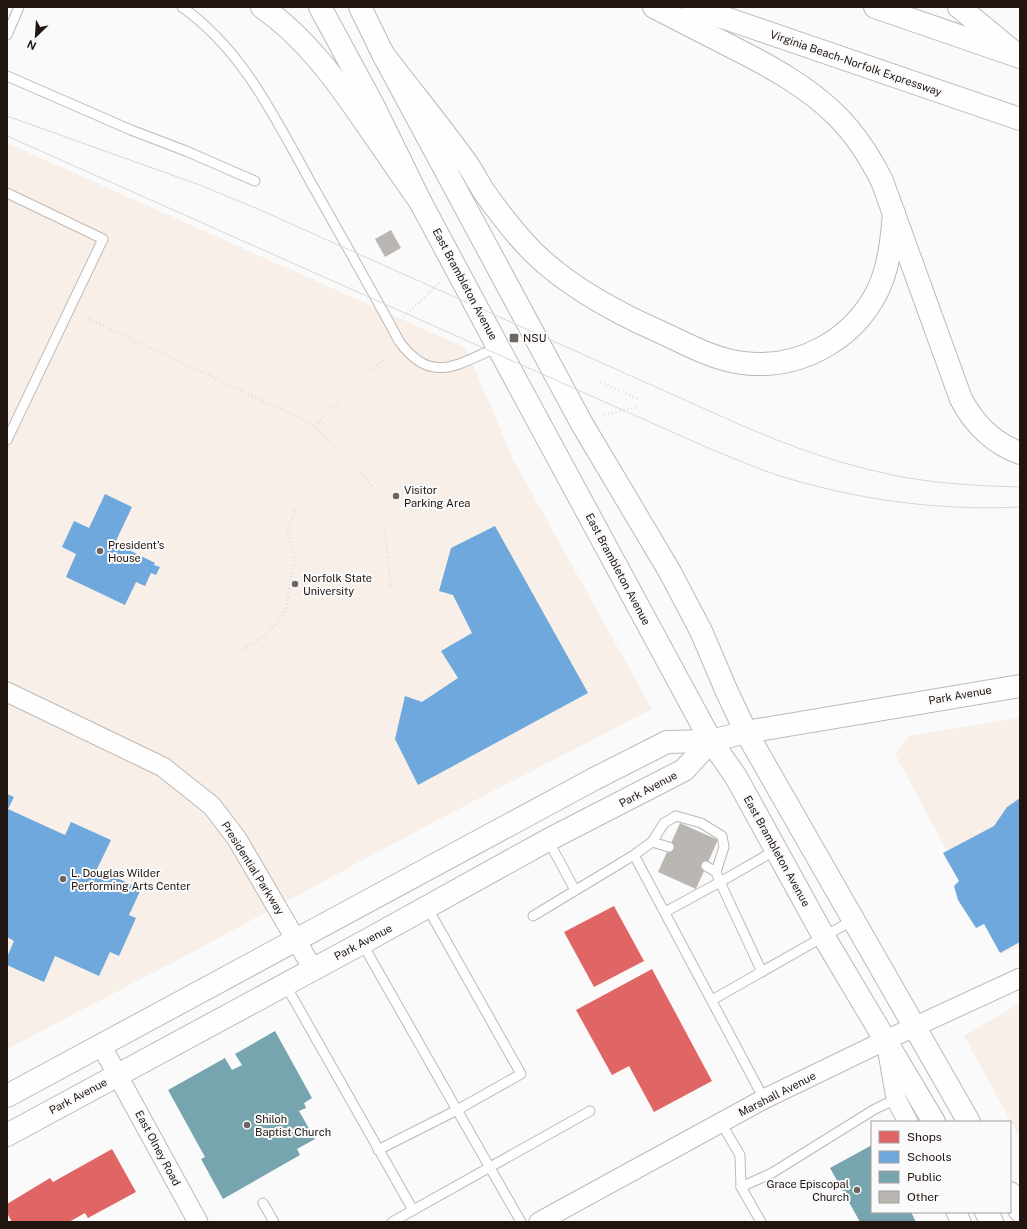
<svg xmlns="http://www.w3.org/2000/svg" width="1027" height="1229" viewBox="0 0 1027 1229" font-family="'Public Sans',sans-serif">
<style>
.education{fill:#f7efe8}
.shops{fill:#e06666}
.schools{fill:#6fa8dc}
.public{fill:#76a5af}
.building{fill:#bab7b2}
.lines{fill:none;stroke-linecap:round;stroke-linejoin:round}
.service-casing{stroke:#beb9b6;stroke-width:11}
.minor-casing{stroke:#beb9b6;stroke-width:21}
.secondary-casing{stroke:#beb9b6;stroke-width:24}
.primary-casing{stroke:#beb9b6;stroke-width:24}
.motorway-casing{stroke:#beb9b6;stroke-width:24}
.path{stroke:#dfdede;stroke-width:2.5;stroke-dasharray:1 3;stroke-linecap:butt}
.service{stroke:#fefefe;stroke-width:9}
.minor{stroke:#fefefe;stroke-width:19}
.secondary{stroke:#fefefe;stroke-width:22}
.primary{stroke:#fefefe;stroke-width:22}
.motorway{stroke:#fefefe;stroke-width:22}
.tram{stroke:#d8d7d7;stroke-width:1}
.poi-dot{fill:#6d6562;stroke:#fafafa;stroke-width:1.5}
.labels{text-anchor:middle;stroke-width:4;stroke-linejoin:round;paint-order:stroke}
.street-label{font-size:11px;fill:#211510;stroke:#fafafa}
.poi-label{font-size:11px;fill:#211510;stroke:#fafafa;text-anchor:start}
</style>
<rect width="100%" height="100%" fill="#fafafa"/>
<g class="education">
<polygon points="7,143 466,348 513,459 652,709 441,818 187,955 7,1049"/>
<polygon points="1020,718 1020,946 1002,954 895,754 909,736"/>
<polygon points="1020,1003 1020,1138 964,1036"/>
</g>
<g class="shops">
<polygon points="614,906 644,961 594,987 564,932"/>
<polygon points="652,969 712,1081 654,1112 629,1066 612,1075 576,1010"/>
<polygon points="112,1149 136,1192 88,1218 85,1213 69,1222 12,1222 7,1213 7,1204 50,1178 53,1182"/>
</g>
<g class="schools">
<polygon points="105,494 132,507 115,543 155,563 154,565 160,567 156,575 151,573 145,586 136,582 125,605 66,577 76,554 62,547 74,521 89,528"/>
<polygon points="495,526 588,693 418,785 395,739 405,696 422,702 458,678 441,651 472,633 453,595 439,591 451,548"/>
<polygon points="7,794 14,797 8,809 65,835 71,822 111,840 97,869 141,889 129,915 136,918 119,956 110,952 99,976 55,956 44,982 7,965 7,957 14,941 7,937"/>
<polygon points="1020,798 1020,942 1000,953 984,924 976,928 958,900 954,886 959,881 943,853 994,826 1007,807"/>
</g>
<g class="public">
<polygon points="275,1031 312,1098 304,1103 306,1108 299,1111 315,1139 297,1149 300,1155 223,1199 201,1159 205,1157 168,1090 225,1058 232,1070 242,1065 235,1054"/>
<polygon points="872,1145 872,1212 911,1212 916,1222 860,1222 830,1168"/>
</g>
<g class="building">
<polygon points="391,230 401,248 385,257 375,239"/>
<polygon points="680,823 718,840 696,889 658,872"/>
</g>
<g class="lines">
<defs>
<g id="service">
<path d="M182,7C243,50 275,118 310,181C340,234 370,287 399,341C431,386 458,364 498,347"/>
<polyline points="7,35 19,7"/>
<polyline points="7,76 131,130 186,151 255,181"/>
<polyline points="7,193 103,239 7,440"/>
<polyline points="548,840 575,890"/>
<polyline points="652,842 664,823 676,816 701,823 722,836 724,847 716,872"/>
<polyline points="634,855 764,1099"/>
<polyline points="665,912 720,882 716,872 706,866"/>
<polyline points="533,916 634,855 652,842 669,847"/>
<polyline points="362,943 457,1110 521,1074 427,907"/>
<polyline points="762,972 720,882 776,850"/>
<polyline points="285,984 413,1210"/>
<polyline points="712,1000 853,920"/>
<polyline points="721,1123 740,1155 741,1187 761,1222"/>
<polyline points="378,1150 457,1110 521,1222"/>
<polyline points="741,1187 772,1173 875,1109 896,1099"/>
<polyline points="263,1203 274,1222"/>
<polyline points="392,1222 590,1111"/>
</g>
<g id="minor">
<polyline points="7,692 163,767 212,806 237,839 313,969"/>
<polyline points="101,1045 198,1222"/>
<polyline points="887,1047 896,1099 908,1122"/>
<polyline points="956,1212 961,1222"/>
<polyline points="539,1222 764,1099 886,1040 1020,978"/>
</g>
<g id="secondary">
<polyline points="7,1096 594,779 667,742 711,741 746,732 1020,686"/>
<polyline points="7,1135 362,943 548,840 684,770 711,741"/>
</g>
<g id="primary">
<polyline points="320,7 374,107 421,203 498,347 711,741 736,777 824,937 934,1122"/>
<polyline points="360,7 383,54 582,424 670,572 701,631 727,692 746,732 969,1122"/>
<polyline points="1010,1193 1020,1211"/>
<polyline points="986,1212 992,1222"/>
</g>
<g id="motorway">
<path d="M262,7C306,38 337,81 367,125C385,151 403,177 421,203"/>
<path d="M654,7C679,20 705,33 730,46C768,65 807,86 837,116C856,135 870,157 882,181L961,399C974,424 993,443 1020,453"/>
<polyline points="693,7 1020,119"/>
<polyline points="875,7 1020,57"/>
<polyline points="959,7 1010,49"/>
<path d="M383,54C411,91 441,127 468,165C474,174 479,184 485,193C500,214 516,235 534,253C569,287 613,311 658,331C685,343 714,360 743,363C798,370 852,341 877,292C889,268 892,239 894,213"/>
</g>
</defs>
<use href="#service" class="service-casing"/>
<use href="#minor" class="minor-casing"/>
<use href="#secondary" class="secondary-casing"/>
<use href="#primary" class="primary-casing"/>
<use href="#motorway" class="motorway-casing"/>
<g class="path">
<polyline points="85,317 312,424 339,451"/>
<polyline points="404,317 439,283"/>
<polyline points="371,371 389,355"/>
<polyline points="600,382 638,399"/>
<polyline points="604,415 637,407"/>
<polyline points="316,427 324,414 340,400"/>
<polyline points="362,472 372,487"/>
<polyline points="385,529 391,589"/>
<polyline points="236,653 260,639 270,631 283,615 286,608 294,561 294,551 287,534 296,508"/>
</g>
<use href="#service" class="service"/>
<use href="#minor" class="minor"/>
<use href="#secondary" class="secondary"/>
<use href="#primary" class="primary"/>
<use href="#motorway" class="motorway"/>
<g class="tram">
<path d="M7,116L197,184L258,209L734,422C790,447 847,467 908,478C945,484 982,486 1020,487"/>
<path d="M7,136L706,447C731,457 755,468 780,476C858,500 939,511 1020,507"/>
</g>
</g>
<g class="poi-dot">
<rect x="509" y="333" width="10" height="10" rx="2"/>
<circle cx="396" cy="496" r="4"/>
<circle cx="100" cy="551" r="4"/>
<circle cx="295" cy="584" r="4"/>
<circle cx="63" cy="879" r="4"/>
<circle cx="247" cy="1125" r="4"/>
<circle cx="857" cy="1190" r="4"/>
</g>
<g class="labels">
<g class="street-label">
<text transform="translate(856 63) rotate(19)" y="4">Virginia Beach-Norfolk Expressway</text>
<text transform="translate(465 284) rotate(62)" y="4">East Brambleton Avenue</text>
<text transform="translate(618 569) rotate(62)" y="4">East Brambleton Avenue</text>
<text transform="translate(960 695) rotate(-10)" y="4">Park Avenue</text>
<text transform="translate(648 789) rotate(-28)" y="4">Park Avenue</text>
<text transform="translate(777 851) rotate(61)" y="4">East Brambleton Avenue</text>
<text transform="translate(253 868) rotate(58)" y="4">Presidential Parkway</text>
<text transform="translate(363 942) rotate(-28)" y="4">Park Avenue</text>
<text transform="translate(777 1094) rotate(-27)" y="4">Marshall Avenue</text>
<text transform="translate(78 1096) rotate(-28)" y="4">Park Avenue</text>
<text transform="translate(158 1148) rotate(62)" y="4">East Olney Road</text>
</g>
<g class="poi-label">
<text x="523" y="342">NSU</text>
<text x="404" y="494">Visitor<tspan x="404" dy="13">Parking Area</tspan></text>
<text x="108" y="549">President’s<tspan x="108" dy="13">House</tspan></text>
<text x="303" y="582">Norfolk State<tspan x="303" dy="13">University</tspan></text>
<text x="71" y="877">L. Douglas Wilder<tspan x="71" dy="13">Performing Arts Center</tspan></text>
<text x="255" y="1123">Shiloh<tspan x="255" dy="13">Baptist Church</tspan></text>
<text x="849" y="1188" text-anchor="end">Grace Episcopal<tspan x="849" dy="13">Church</tspan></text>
</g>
</g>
<rect width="1027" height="1229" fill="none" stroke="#211510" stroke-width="16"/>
<rect x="871" y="1121" width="140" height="92" fill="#fafafa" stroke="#a39e9c"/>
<rect x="879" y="1131" width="20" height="12" fill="#e06666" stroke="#a39e9c"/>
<text x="907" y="1141" font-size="12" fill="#211510">Shops</text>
<rect x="879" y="1151" width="20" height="12" fill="#6fa8dc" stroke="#a39e9c"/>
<text x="907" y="1161" font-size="12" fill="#211510">Schools</text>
<rect x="879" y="1171" width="20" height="12" fill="#76a5af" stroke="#a39e9c"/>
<text x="907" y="1181" font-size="12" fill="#211510">Public</text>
<rect x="879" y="1191" width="20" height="12" fill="#bab7b2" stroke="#a39e9c"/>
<text x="907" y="1201" font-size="12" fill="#211510">Other</text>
<g transform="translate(36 36) rotate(205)" stroke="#fafafa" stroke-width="3" paint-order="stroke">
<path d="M0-3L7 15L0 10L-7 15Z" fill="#211510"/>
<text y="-6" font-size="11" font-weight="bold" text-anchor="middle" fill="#211510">N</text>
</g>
</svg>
